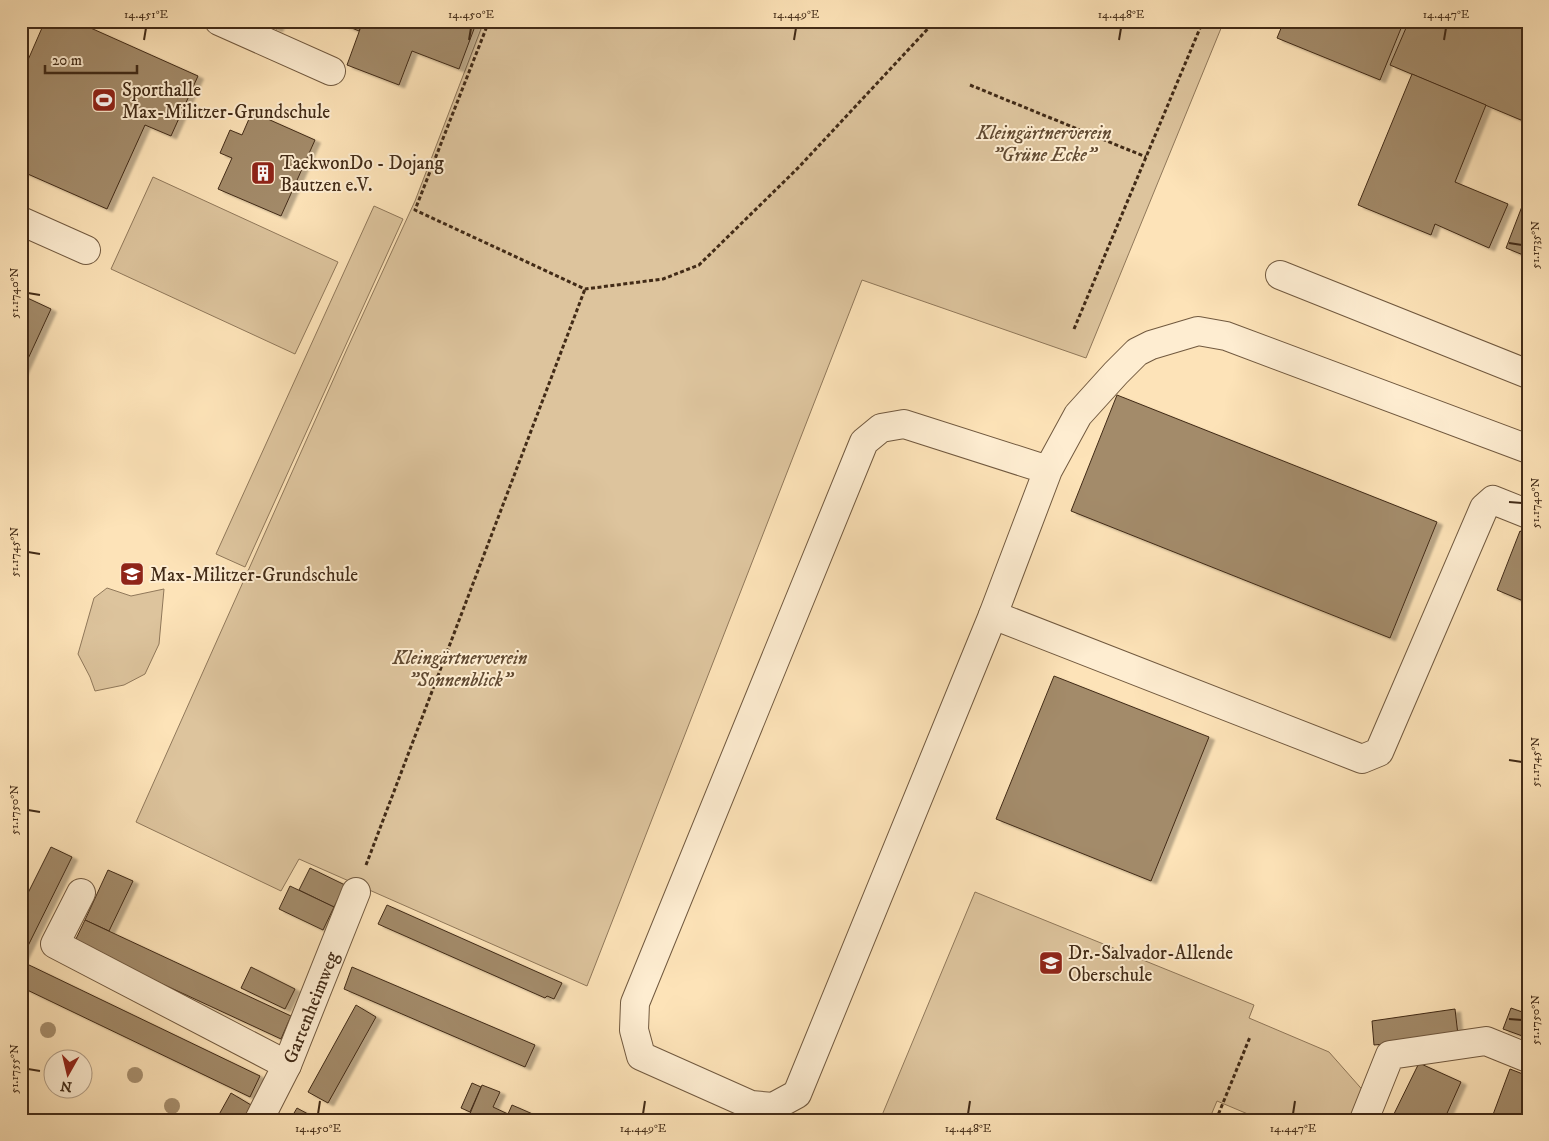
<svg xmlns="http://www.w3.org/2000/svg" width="1549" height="1141" viewBox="0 0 1549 1141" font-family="'IM FELL DW Pica',serif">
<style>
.green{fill:#ddc49d;stroke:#90785a}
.building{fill:#a38b6b;stroke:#422b17;filter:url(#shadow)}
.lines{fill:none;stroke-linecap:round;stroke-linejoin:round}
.minor-casing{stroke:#71593f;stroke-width:30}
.path{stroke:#422b17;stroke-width:3;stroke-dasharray:4 2.5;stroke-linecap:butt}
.minor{stroke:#feedd1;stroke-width:28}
.tree{fill:#a78f6e}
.ticks{fill:none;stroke:#422b17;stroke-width:2}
.labels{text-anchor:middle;stroke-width:4;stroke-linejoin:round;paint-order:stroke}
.poi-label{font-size:19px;fill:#422b17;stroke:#feedd1;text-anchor:start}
.park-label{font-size:19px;font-style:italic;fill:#614a32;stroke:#feedd1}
.street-label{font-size:19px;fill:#422b17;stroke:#feedd1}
.neatline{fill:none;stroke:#422b17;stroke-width:2}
.ticks-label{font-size:12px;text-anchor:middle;fill:#422b17}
</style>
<defs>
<filter id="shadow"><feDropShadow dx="5.5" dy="3" stdDeviation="1" flood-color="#0004"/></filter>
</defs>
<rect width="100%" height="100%" fill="#fde3b8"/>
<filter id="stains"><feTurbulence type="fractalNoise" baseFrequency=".004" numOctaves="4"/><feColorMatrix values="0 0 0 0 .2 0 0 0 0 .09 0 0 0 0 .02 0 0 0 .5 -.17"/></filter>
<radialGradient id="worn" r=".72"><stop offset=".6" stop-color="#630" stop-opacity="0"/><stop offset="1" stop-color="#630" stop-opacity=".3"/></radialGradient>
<g class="green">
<polygon points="484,21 1224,21 1086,358 862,280 587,986 299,859 281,891 136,822 347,349 415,201"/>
<polygon points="153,177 338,262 295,354 111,269"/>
<polygon points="374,206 403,219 245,567 216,554"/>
<polygon points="107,588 131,596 164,589 159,644 145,674 124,685 95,691 90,677 78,654 94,598"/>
<polygon points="975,892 1254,1005 1249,1018 1329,1052 1367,1095 1357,1120 1262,1120 1217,1101 1209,1120 880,1120"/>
</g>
<g class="building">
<polygon points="45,21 75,21 198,76 171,136 145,125 107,209 21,171 21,76"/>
<polygon points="258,21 280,21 277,29"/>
<polygon points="335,21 363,21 359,31"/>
<polygon points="363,21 477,21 459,69 412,51 399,85 347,65"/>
<polygon points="1284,21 1404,21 1380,80 1277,38"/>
<polygon points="1409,21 1513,21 1528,27 1528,123 1390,65"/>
<polygon points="1412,74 1486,105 1455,182 1508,204 1489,248 1435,224 1431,235 1358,205"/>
<polygon points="252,112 315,140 281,216 218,189 232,158 220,153 230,130 242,135"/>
<polygon points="1526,196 1528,197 1528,257 1506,248"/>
<polygon points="21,295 51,309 21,374"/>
<polygon points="1117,395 1437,522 1390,638 1071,511"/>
<polygon points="1520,531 1528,534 1528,603 1497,590"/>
<polygon points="1054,676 1209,737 1151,881 996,819"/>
<polygon points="51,847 72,857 21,960 21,907"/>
<polygon points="310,868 345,885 334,907 299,890"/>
<polygon points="108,870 133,881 109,931 85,920"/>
<polygon points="290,886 334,907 323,930 279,909"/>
<polygon points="387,905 562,983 554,999 547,996 545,998 378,924"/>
<polygon points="85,920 291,1016 281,1039 74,943"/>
<polygon points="27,964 260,1076 250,1097 21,987 21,977"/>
<polygon points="251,967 295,989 285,1009 241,988"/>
<polygon points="352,967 535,1045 525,1067 344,989"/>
<polygon points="356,1005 376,1017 328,1103 308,1092"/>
<polygon points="1511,1008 1528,1014 1528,1038 1503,1029"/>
<polygon points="1455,1009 1458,1035 1429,1040 1374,1045 1372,1021"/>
<polygon points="1419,1063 1461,1082 1444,1120 1391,1120"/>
<polygon points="1510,1069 1528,1076 1528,1120 1491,1120"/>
<polygon points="472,1083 481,1087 470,1112 461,1108"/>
<polygon points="482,1085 500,1092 493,1107 508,1114 512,1105 535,1115 534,1120 476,1120 469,1116"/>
<polygon points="231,1093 251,1105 243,1120 216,1120"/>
<polygon points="297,1108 319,1120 290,1120"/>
</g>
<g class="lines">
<defs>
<g id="minor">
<polyline points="219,21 331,71"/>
<polyline points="21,221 86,250"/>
<polyline points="1280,275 1528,374"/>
<polyline points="1048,470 904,424 881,428 864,442 635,1003 634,1030 641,1056 751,1105 773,1107 797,1094 993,615 1048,470 1078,415 1116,373 1137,352 1151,345 1198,331 1226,336 1528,449"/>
<polyline points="993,615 1362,759 1379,752 1484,508 1493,500 1528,514"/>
<polyline points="81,893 55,944 287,1065"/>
<path id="s1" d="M259,1120L287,1065L356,892"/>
<polyline points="1364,1120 1390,1055 1486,1041 1528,1058"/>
</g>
</defs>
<use href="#minor" class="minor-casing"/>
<g class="path">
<polyline points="489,21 415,210 585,289 663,279 699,265 799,167 935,21"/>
<polyline points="970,85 1146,157"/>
<polyline points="1074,329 1203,21"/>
<polyline points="366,865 585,289"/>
<polyline points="1216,1120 1250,1037"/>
</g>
<use href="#minor" class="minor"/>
</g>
<g class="tree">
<circle cx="48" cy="1030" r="8"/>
<circle cx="135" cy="1075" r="8"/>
<circle cx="172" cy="1106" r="8"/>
</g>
<path class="ticks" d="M144,40L146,28M469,40L471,28M794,40L796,28M1119,40L1121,28M1444,40L1446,28M1509,243L1522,245M28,293L40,295M1509,502L1522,503M28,552L40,554M1509,760L1522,762M28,810L40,812M1509,1019L1522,1020M28,1069L40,1071M318,1114L320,1101M643,1114L645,1101M968,1114L970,1101M1293,1114L1295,1101"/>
<defs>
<symbol id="stadium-square" viewBox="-11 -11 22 22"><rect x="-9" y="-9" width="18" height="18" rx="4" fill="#8f2418" stroke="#feedd1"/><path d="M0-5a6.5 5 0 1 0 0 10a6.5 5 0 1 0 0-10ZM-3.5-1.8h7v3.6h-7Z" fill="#fff"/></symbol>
<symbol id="building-square" viewBox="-11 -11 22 22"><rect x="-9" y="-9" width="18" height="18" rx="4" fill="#8f2418" stroke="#feedd1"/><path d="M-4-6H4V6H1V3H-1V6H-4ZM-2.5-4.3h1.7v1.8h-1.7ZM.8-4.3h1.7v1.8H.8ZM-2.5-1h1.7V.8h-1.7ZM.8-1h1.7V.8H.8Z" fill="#fff"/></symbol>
<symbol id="school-square" viewBox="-11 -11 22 22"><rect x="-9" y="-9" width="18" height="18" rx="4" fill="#8f2418" stroke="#feedd1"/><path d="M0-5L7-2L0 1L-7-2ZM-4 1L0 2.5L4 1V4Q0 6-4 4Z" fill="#fff"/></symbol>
</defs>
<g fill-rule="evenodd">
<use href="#stadium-square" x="90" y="86" width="28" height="28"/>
<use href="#building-square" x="249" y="159" width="28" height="28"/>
<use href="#school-square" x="118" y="560" width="28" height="28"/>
<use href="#school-square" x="1037" y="949" width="28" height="28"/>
</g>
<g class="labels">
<g class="poi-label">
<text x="122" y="96">Sporthalle<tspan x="122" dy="22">Max-Militzer-Grundschule</tspan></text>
<text x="280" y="169">TaekwonDo - Dojang<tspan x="280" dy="22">Bautzen e.V.</tspan></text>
<text x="150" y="581">Max-Militzer-Grundschule</text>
<text x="1068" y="959">Dr.-Salvador-Allende<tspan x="1068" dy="22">Oberschule</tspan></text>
</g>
<g class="park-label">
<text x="1044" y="139">Kleingärtnerverein<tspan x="1044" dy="22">"Grüne Ecke"</tspan></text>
<text x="460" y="664">Kleingärtnerverein<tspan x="460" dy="22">"Sonnenblick"</tspan></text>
</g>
<g class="street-label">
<text dy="7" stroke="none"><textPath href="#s1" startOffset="124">Gartenheimweg</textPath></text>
</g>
</g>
<rect width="1549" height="1141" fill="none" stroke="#fde3b8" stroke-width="55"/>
<g transform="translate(68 1074) rotate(188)"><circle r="24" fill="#feedd1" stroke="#b39f87"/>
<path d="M0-4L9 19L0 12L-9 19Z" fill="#8f2418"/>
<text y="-8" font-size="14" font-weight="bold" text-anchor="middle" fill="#422b17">N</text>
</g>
<path d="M45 65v8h92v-8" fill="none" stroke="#422b17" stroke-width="2.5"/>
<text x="52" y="65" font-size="15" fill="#422b17" stroke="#feedd1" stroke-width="4" paint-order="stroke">20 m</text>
<rect x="28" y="28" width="1494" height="1086" class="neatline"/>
<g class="ticks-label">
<text x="146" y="18">14.451°E</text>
<text x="471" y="18">14.450°E</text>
<text x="796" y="18">14.449°E</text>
<text x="1121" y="18">14.448°E</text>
<text x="1446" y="18">14.447°E</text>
<text transform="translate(1535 245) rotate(-90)" y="4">51.1735°N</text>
<text transform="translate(14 293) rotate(-90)" y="4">51.1740°N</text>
<text transform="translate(1535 503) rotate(-90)" y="4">51.1740°N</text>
<text transform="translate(14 552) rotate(-90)" y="4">51.1745°N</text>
<text transform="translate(1535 762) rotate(-90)" y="4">51.1745°N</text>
<text transform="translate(14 810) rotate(-90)" y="4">51.1750°N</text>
<text transform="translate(1535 1020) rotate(-90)" y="4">51.1750°N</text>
<text transform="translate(14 1069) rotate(-90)" y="4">51.1755°N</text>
<text x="318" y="1132">14.450°E</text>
<text x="643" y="1132">14.449°E</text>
<text x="968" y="1132">14.448°E</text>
<text x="1293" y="1132">14.447°E</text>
</g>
<rect width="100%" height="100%" filter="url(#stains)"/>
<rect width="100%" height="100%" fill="url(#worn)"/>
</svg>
